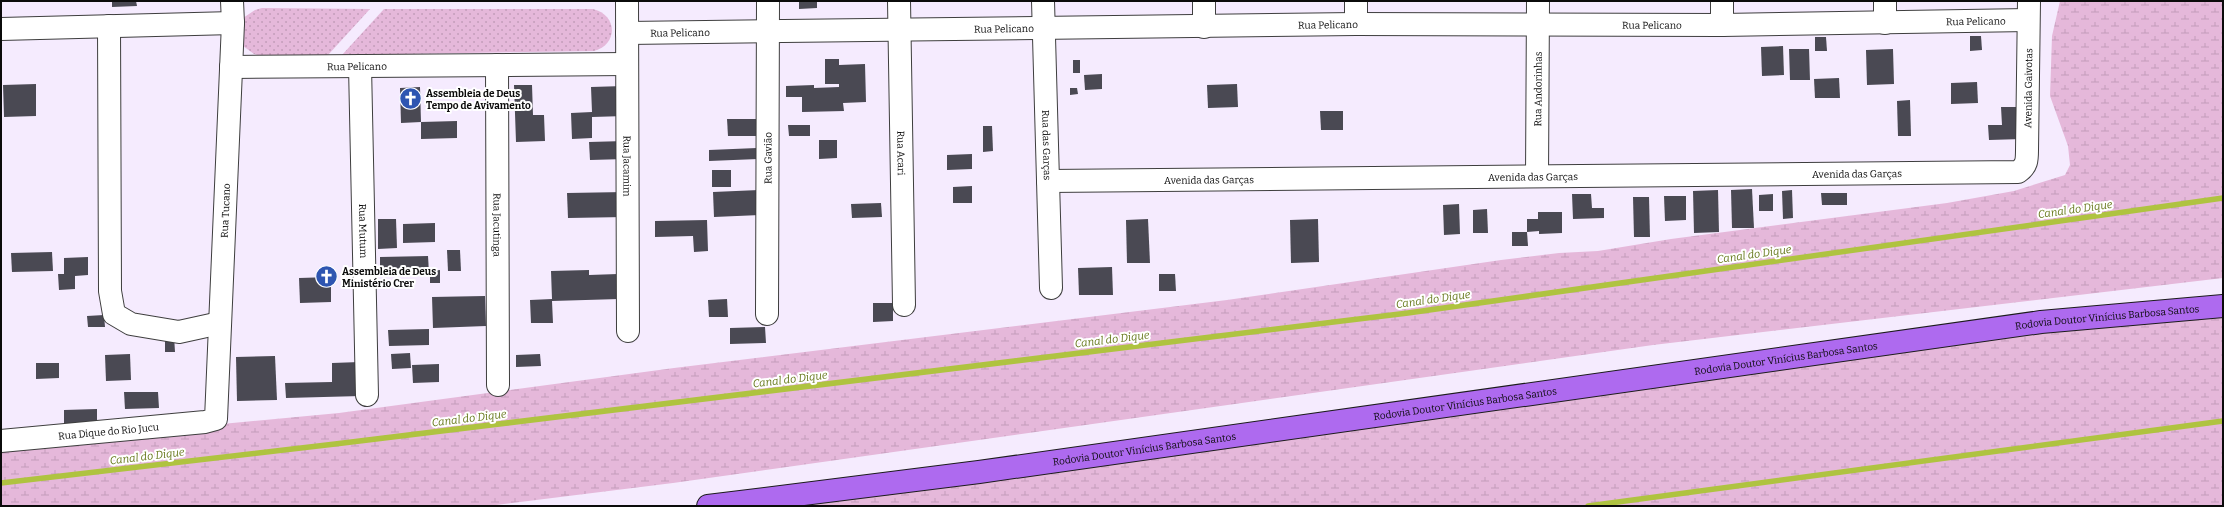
<svg xmlns="http://www.w3.org/2000/svg" width="2224" height="507" viewBox="0 0 2224 507" font-family="Bitter,serif">
<style>
.grass{fill:url(#grass-dots)}
.wetland{fill:url(#wetland-marsh)}
.lines{fill:none;stroke-linecap:round;stroke-linejoin:round}
.stream{stroke:#afc340;stroke-width:5.5}
.building{fill:#4a4953}
.minor-casing{stroke:#3e3e3e;stroke-width:24}
.major-casing{stroke:#1c1c1c;stroke-width:24}
.minor{stroke:#fff;stroke-width:22}
.major{stroke:#ae6aef;stroke-width:22}
.labels{text-anchor:middle;stroke-width:4;stroke-linejoin:round;paint-order:stroke}
.street-label{font-size:10px;fill:#0b0b0b;stroke:#fff}
.poi-label{font-size:10px;font-weight:bold;fill:#0b0b0b;stroke:#fff;text-anchor:start}
.water-label{font-size:11px;font-style:italic;fill:#67791c;stroke:#fff}
</style>
<defs>
<pattern id="grass-dots" width="8" height="8" patternUnits="userSpaceOnUse"><rect width="8" height="8" fill="#e5b8da"/><path d="M2 2h.1M6 6h.1" fill="none" stroke="#c39dba" stroke-width="1.8" stroke-linecap="round"/></pattern>
<pattern id="wetland-marsh" width="20" height="14" patternUnits="userSpaceOnUse"><rect width="20" height="14" fill="#e5b8da"/><path d="M1 5h8M5 5V1M11 12h8M15 12V8" fill="none" stroke="#c39dba"/></pattern>
</defs>
<rect width="100%" height="100%" fill="#f5ebfe"/>
<g class="grass">
<polygon points="262,8 370,9 328,55 261,56 254,54 243,46 243,18 255,10"/>
<path d="M384,9H593C618,15 618,45 594,51L342,55Z"/>
</g>
<g class="wetland">
<polygon points="2060,1 2223,1 2223,278 1653,345 673,483 488,506 1,506 1,445 339,413 674,368 1227,300 1501,260 1559,253 1598,251 1671,239 1947,203 2014,191 2065,175 2070,165 2068,146 2050,96 2052,36"/>
<polygon points="2223,308 2223,506 728,506"/>
</g>
<g class="lines">
<g class="stream">
<polyline points="1,483 335,444 1408,313 2223,198"/>
<polyline points="1588,506 2223,421"/>
</g>
</g>
<g class="building">
<polygon points="112,1 136,1 137,6 112,7"/>
<polygon points="799,1 817,1 817,8 799,9"/>
<polygon points="1970,36 1981,36 1982,50 1970,51"/>
<polygon points="1815,37 1826,37 1827,51 1815,51"/>
<polygon points="1783,46 1784,75 1762,76 1761,47"/>
<polygon points="1789,49 1809,49 1810,80 1790,80"/>
<polygon points="1893,49 1894,84 1867,85 1866,50"/>
<polygon points="825,59 839,59 839,65 865,64 866,102 843,103 844,111 802,112 802,97 786,97 786,86 814,85 814,88 839,87 839,84 825,84"/>
<rect x="1073" y="60" width="7" height="13"/>
<polygon points="1102,74 1102,89 1085,90 1084,75"/>
<polygon points="1839,78 1840,98 1815,98 1814,79"/>
<polygon points="1977,82 1978,103 1951,104 1951,83"/>
<polygon points="36,84 36,116 4,117 3,85"/>
<polygon points="1237,84 1238,107 1208,108 1207,85"/>
<polygon points="514,85 532,85 533,115 544,115 545,141 516,142"/>
<polygon points="624,86 625,116 592,117 592,138 572,139 571,113 592,112 591,87"/>
<polygon points="420,87 421,122 401,123 400,88"/>
<polygon points="1070,88 1077,88 1078,94 1070,95"/>
<polygon points="1910,100 1911,136 1898,136 1897,101"/>
<polygon points="2001,107 2021,107 2022,139 1989,140 1988,125 2002,125"/>
<polygon points="1320,111 1343,111 1343,130 1321,130"/>
<polygon points="727,119 761,119 761,136 728,136"/>
<polygon points="457,121 457,138 421,139 421,122"/>
<polygon points="788,125 810,125 810,136 789,136"/>
<polygon points="983,126 992,126 993,151 983,152"/>
<polygon points="819,140 837,140 837,158 819,159"/>
<polygon points="625,141 625,159 590,160 589,142"/>
<polygon points="757,148 758,159 709,161 709,150"/>
<polygon points="972,154 972,169 947,170 947,155"/>
<rect x="712" y="170" width="19" height="17"/>
<polygon points="972,186 972,203 953,203 953,187"/>
<polygon points="1752,189 1754,228 1732,228 1731,190"/>
<polygon points="759,190 760,215 714,217 713,192"/>
<polygon points="1718,190 1719,232 1694,233 1693,191"/>
<polygon points="1792,190 1793,218 1783,219 1782,191"/>
<polygon points="625,192 625,217 568,218 567,193"/>
<polygon points="1821,193 1847,193 1847,205 1822,205"/>
<polygon points="1572,194 1591,194 1592,208 1604,208 1604,218 1573,219"/>
<polygon points="1773,194 1773,211 1759,211 1759,195"/>
<polygon points="1664,196 1686,196 1686,220 1665,221"/>
<polygon points="1633,197 1649,197 1650,237 1634,237"/>
<polygon points="881,203 882,217 852,218 851,204"/>
<polygon points="1459,204 1460,234 1444,235 1443,205"/>
<polygon points="1487,209 1488,233 1473,233 1473,210"/>
<polygon points="1538,212 1562,212 1562,233 1539,234 1539,231 1527,232 1527,219 1538,219"/>
<polygon points="378,219 396,219 397,248 378,249"/>
<polygon points="1148,219 1150,263 1127,263 1126,220"/>
<polygon points="1318,219 1319,262 1291,263 1290,220"/>
<polygon points="707,220 708,251 694,252 693,236 655,237 655,221"/>
<polygon points="435,223 435,242 403,243 403,224"/>
<polygon points="1512,232 1527,232 1528,246 1512,246"/>
<polygon points="447,250 460,250 461,271 448,271"/>
<polygon points="52,252 53,271 12,272 11,253"/>
<polygon points="428,256 429,273 380,274 380,257"/>
<polygon points="88,257 88,275 75,276 75,289 59,290 58,274 64,274 64,258"/>
<polygon points="1112,267 1113,295 1079,295 1078,268"/>
<polygon points="440,270 440,283 430,283 430,271"/>
<polygon points="589,270 589,275 618,274 619,299 552,301 553,323 531,323 530,300 552,299 551,271"/>
<polygon points="1159,274 1175,274 1176,291 1159,291"/>
<polygon points="331,277 331,302 300,303 299,278"/>
<polygon points="485,296 486,326 433,328 432,297"/>
<polygon points="727,299 728,317 709,317 708,300"/>
<polygon points="873,303 893,303 893,321 873,322"/>
<polygon points="104,315 105,327 88,327 87,316"/>
<polygon points="765,327 766,343 730,344 730,328"/>
<polygon points="429,329 429,345 389,346 388,330"/>
<polygon points="165,335 174,335 175,352 165,352"/>
<polygon points="410,353 411,368 392,369 391,354"/>
<polygon points="130,354 131,380 106,381 105,355"/>
<polygon points="540,354 541,366 516,367 516,355"/>
<polygon points="275,356 277,400 237,401 236,357"/>
<polygon points="360,362 361,396 286,398 285,383 332,382 332,363"/>
<polygon points="36,363 59,363 59,378 36,379"/>
<polygon points="439,364 439,382 413,383 412,365"/>
<polygon points="124,392 158,392 159,408 125,409"/>
<polygon points="97,409 97,423 64,424 64,410"/>
</g>
<g class="lines">
<defs>
<g id="minor">
<path id="s1" d="M627,1L628,331"/>
<path id="s2" d="M899,1L904,305"/>
<path id="s3" d="M1043,1L1051,288"/>
<polyline points="1356,1 1356,24"/>
<polyline points="1885,1 1885,23"/>
<polyline points="1722,25 1722,1"/>
<polyline points="109,26 110,291 114,314 131,324 179,332 220,323"/>
<polyline points="1204,27 1204,1"/>
<polyline points="1,29 233,23"/>
<path id="s4" d="M627,33L1356,24L1722,25L2028,20"/>
<path id="s5" d="M497,65L498,385"/>
<path id="s6" d="M360,66L367,395"/>
<path id="s7" d="M231,67L627,64"/>
<path id="s8" d="M1537,176L1538,1"/>
<path id="s9" d="M1048,181L2018,172C2027,166 2027,160 2027,150L2029,1"/>
<path id="s10" d="M767,314L768,1"/>
<path id="s11" d="M1,441L205,422L216,419L233,23L232,1"/>
</g>
<g id="major">
<path id="s12" d="M708,506L979,472L2041,322L2223,306"/>
</g>
</defs>
<use href="#minor" class="minor-casing"/>
<use href="#major" class="major-casing"/>
<use href="#minor" class="minor"/>
<use href="#major" class="major"/>
</g>
<defs>
<symbol id="church-disc" viewBox="-11 -11 22 22"><circle r="9.5" fill="#2e55b1" stroke="#fff"/><path d="M-1.2-6h2.4v3.5h3.3v2.4h-3.3V6h-2.4V-.1h-3.3v-2.4h3.3Z" fill="#fff"/></symbol>
</defs>
<g fill-rule="evenodd">
<use href="#church-disc" x="398" y="86" width="25" height="25"/>
<use href="#church-disc" x="314" y="264" width="25" height="25"/>
</g>
<g class="labels">
<g class="street-label">
<text dy="4" stroke="none"><textPath href="#s4" startOffset="1349">Rua Pelicano</textPath></text>
<text dy="4" stroke="none"><textPath href="#s4" startOffset="1025">Rua Pelicano</textPath></text>
<text dy="4" stroke="none"><textPath href="#s4" startOffset="701">Rua Pelicano</textPath></text>
<text dy="4" stroke="none"><textPath href="#s4" startOffset="377">Rua Pelicano</textPath></text>
<text dy="4" stroke="none"><textPath href="#s4" startOffset="53">Rua Pelicano</textPath></text>
<text dy="4" stroke="none"><textPath href="#s7" startOffset="126">Rua Pelicano</textPath></text>
<text dy="4" stroke="none"><textPath href="#s9" startOffset="1057">Avenida Gaivotas</textPath></text>
<text dy="4" stroke="none"><textPath href="#s8" startOffset="87">Rua Andorinhas</textPath></text>
<text dy="4" stroke="none"><textPath href="#s3" startOffset="144">Rua das Garças</textPath></text>
<text dy="4" stroke="none"><textPath href="#s2" startOffset="152">Rua Acari</textPath></text>
<text dy="4" stroke="none"><textPath href="#s10" startOffset="156">Rua Gavião</textPath></text>
<text dy="4" stroke="none"><textPath href="#s1" startOffset="165">Rua Jacamim</textPath></text>
<text dy="4" stroke="none"><textPath href="#s9" startOffset="809">Avenida das Garças</textPath></text>
<text dy="4" stroke="none"><textPath href="#s9" startOffset="485">Avenida das Garças</textPath></text>
<text dy="4" stroke="none"><textPath href="#s9" startOffset="161">Avenida das Garças</textPath></text>
<text dy="4" stroke="none"><textPath href="#s11" startOffset="425">Rua Tucano</textPath></text>
<text dy="4" stroke="none"><textPath href="#s5" startOffset="160">Rua Jacutinga</textPath></text>
<text dy="4" stroke="none"><textPath href="#s6" startOffset="165">Rua Mutum</textPath></text>
<text dy="4" stroke="none"><textPath href="#s12" startOffset="1412">Rodovia Doutor Vinícius Barbosa Santos</textPath></text>
<text dy="4" stroke="none"><textPath href="#s12" startOffset="1088">Rodovia Doutor Vinícius Barbosa Santos</textPath></text>
<text dy="4" stroke="none"><textPath href="#s12" startOffset="764">Rodovia Doutor Vinícius Barbosa Santos</textPath></text>
<text dy="4" stroke="none"><textPath href="#s11" startOffset="108">Rua Dique do Rio Jucu</textPath></text>
<text dy="4" stroke="none"><textPath href="#s12" startOffset="440">Rodovia Doutor Vinícius Barbosa Santos</textPath></text>
</g>
<g class="poi-label">
<text x="426" y="97">Assembleia de Deus<tspan x="426" dy="12">Tempo de Avivamento</tspan></text>
<text x="342" y="275">Assembleia de Deus<tspan x="342" dy="12">Ministério Crer</tspan></text>
</g>
<g class="water-label">
<text transform="translate(2075 209) rotate(-8)" y="4">Canal do Dique</text>
<text transform="translate(1754 254) rotate(-8)" y="4">Canal do Dique</text>
<text transform="translate(1433 299) rotate(-8)" y="4">Canal do Dique</text>
<text transform="translate(1112 339) rotate(-7)" y="4">Canal do Dique</text>
<text transform="translate(790 379) rotate(-7)" y="4">Canal do Dique</text>
<text transform="translate(469 418) rotate(-7)" y="4">Canal do Dique</text>
<text transform="translate(147 456) rotate(-7)" y="4">Canal do Dique</text>
</g>
</g>
<rect width="2224" height="507" fill="none" stroke="#0b0b0b" stroke-width="4"/>
</svg>
